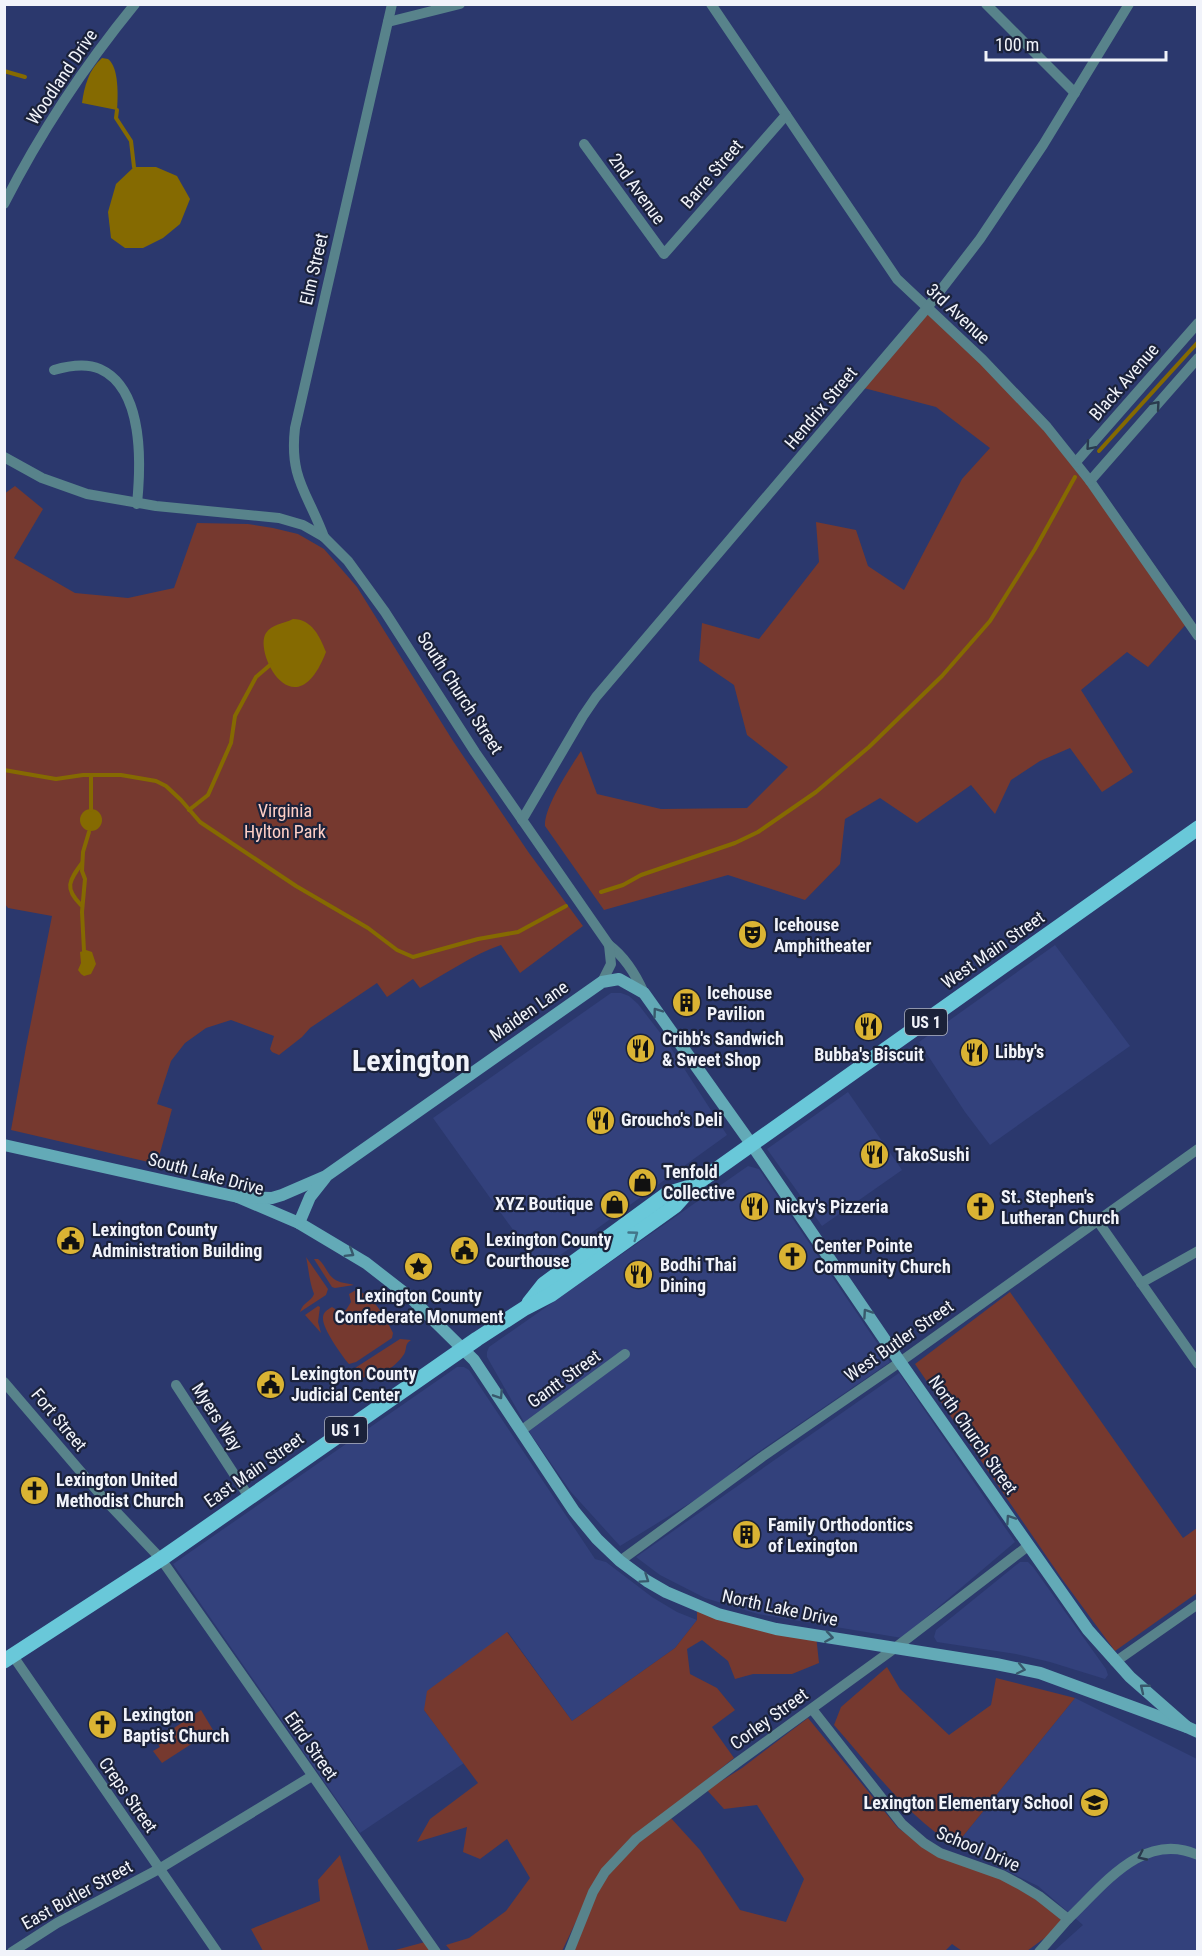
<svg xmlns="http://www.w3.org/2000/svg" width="1202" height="1956" viewBox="0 0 1202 1956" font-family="'Roboto Condensed',sans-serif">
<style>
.built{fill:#33417c}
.green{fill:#76392f}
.water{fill:#856a01}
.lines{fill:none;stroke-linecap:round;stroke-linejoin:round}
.stream{stroke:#856a01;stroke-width:4}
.street{stroke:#58838b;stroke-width:10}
.secondary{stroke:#63aab7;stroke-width:12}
.primary{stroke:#69c8d9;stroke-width:15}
.oneway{stroke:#2a3a4e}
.oneway2{stroke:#38586c}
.oneway3{stroke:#42758a}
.labels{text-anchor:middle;stroke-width:4.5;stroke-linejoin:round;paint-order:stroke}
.shield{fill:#1b223a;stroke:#b1b4c0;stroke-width:1.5}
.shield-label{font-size:16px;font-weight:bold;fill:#f1f3fa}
.street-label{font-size:18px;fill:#f1f3fa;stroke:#1b223a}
.park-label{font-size:18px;fill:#fecfc6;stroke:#1b223a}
.poi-label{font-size:18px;font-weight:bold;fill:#f1f3fa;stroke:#1b223a;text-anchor:start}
.town-label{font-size:30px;font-weight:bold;fill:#f1f3fa;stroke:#1b223a}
</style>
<rect width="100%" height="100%" fill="#2b386d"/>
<g class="built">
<polygon points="1055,945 1130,1046 990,1145 965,1112 919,1042"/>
<polygon points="611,993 621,993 629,996 638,1004 665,1039 727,1135 541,1269 433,1118"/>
<polygon points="848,1092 902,1170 822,1226 767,1149"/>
<polygon points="748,1166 759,1169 890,1362 741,1464 730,1475 700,1497 620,1546 571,1492 532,1436 487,1357 487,1352 489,1347"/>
<polygon points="457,1367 464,1367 469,1370 595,1559 606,1562 652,1597 677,1612 697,1620 675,1648 572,1721 508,1632 424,1710 464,1763 360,1833 173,1564"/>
<polygon points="899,1373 1015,1542 902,1638 758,1614 705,1598 660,1575 636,1557"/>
<polygon points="1020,1562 1028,1562 1033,1567 1106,1669 1108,1675 1105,1679 1050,1662 1016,1654 937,1642 934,1637 936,1630"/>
<polygon points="1075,1698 1197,1759 1197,1951 1054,1951 1083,1925 1038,1886 955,1846"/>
</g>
<g class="green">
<path d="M927,308L1047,427L1188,622L1148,667L1127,652L1081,690L1133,772L1102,792L1070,748L1040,761L1011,780L995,814L971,785L917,823L880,798L845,819L840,864L805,900L728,875L604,910L545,826C544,807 570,768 581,751L597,794L661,809L747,808L788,767L747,735L734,685L699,661L702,623L759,639L819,562L816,522L856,530L868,566L904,590L962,479L990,448L936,407L860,387Z"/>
<path d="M15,486L43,509L14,558L75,593L128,598L174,588L197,523L248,524L273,528L298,534L324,549L357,587L453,741L529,853L583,926L520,973L501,945C472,955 447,973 420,988L413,979L387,997L377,983L310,1028L302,1037L279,1055L272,1052L270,1049L274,1036L231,1020L206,1028L185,1043L171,1061L157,1104L172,1109L157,1164L11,1130L26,1047L52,916L8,908L5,904L4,494Z"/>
<path d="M306,1257L328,1289L326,1295L300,1312C303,1302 311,1302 314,1294C309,1281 309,1270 306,1257Z"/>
<path d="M314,1259H318C325,1264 327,1274 334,1279C339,1283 347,1283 354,1285L335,1288L332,1287Z"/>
<path d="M356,1290C373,1295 386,1318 393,1333L392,1338L356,1362L349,1364C342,1356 322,1328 323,1318C323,1312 327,1310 332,1307L340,1312L346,1310L351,1302L349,1294Z"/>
<polygon points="1010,1292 1183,1538 1197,1528 1197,1593 1115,1651 1062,1579 915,1364"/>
<polygon points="318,1306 320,1307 318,1322 321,1333 305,1315"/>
<path d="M400,1339L411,1340C405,1344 407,1346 405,1352C404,1356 396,1364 392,1367C382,1374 371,1373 361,1379L355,1371V1368Z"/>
<polygon points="697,1606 816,1635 819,1663 792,1674 753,1674 735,1679 728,1661 702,1640 687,1649 690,1674 717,1688 735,1710 712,1727 734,1758 635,1837 581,1911 562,1951 451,1951 446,1945 469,1938 506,1911 530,1878 507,1839 480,1859 463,1852 467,1827 417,1842 430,1819 478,1783 424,1710 427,1691 507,1632 572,1721 675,1648 697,1620"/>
<path d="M887,1667L900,1689L949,1735L991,1705L996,1678L1075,1698L955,1846C907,1816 871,1767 834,1725L841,1707Z"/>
<polygon points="201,1710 213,1730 162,1763 153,1751 160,1747 156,1740"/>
<polygon points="808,1718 898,1828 911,1837 1000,1878 1037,1900 1065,1923 1027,1951 962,1951 952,1944 944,1952 574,1952 596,1893 621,1857 670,1817 700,1850 740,1910 786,1922 804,1879 757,1805 724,1809 707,1790 742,1768"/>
<polygon points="340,1855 369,1951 263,1951 251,1929 320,1901 318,1880"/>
<polygon points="425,1942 432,1952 388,1952"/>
</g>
<g class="water">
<path d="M102,58L108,59C119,67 118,96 117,110L82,103C84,87 89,69 102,58Z"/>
<polygon points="134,167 156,167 177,176 190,199 180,224 163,238 143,248 125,248 111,238 108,212 116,184"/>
<path d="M293,619C312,619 320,637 326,652C295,732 253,653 266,633C272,624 283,624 293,619Z"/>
<circle cx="91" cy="820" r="11"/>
<polygon points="86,950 92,952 96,964 91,974 84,976 81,974 78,970 81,963 80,952"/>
</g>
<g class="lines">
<g class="stream">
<polyline points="4,71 25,77"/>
<polyline points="117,110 116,118 131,141 134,167"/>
<polyline points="1099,451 1198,342"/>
<polyline points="4,770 56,779 83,775 121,775 156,781 166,786 181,800 200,822 296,886 368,928 397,950 413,957 478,939 518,932 566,906"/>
<polyline points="91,810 91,775"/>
<polyline points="189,810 208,795 231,743 235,716 256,677 270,665"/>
<polyline points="601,892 623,885 641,875 735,843 758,832 816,792 869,747 942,676 990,621 1035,549 1075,477"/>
<path d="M81,905C64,888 69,881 82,863"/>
<polyline points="84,951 82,912 85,879 82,871 83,852 89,832"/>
</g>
<g class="street">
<polyline points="711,4 897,279 983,360 1047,427 1090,481 1198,636"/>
<polyline points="986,4 1075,93"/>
<polyline points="388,22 460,4"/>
<polyline points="584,144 664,254 786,115"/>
<path d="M4,204C39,135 86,64 135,4"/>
<path d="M54,370C68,366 86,363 100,369C144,389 141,464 137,504"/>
<path d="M4,457L42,478L87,494L156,506L279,518L303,525L324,537L348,561L385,612L475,752L609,945C625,957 636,975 644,993"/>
<polyline points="1076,462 1198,323"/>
<polyline points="1090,481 1198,358"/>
<path d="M324,537C308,493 289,479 295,428L392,4"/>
<polyline points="522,820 583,716 596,697 927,308 980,239 1043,145 1129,4"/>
<polyline points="602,982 611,964 609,945"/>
<polyline points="1097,1220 1198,1364"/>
<polyline points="1141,1283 1198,1251"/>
<polyline points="4,1382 105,1500 161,1559 436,1952"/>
<polyline points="176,1385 249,1497"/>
<polyline points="522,1430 625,1354"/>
<polyline points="620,1561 762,1457 900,1362 1198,1149"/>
<polyline points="13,1656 217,1952"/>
<polyline points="1115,1662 1198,1604"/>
<polyline points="812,1709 902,1824 924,1843 940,1853 1002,1875 1019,1884 1039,1896 1068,1919 1039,1952"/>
<path d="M1068,1919C1103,1886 1143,1830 1198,1855"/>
<polyline points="12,1952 57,1923 159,1869 312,1776"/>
<polyline points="569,1952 593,1892 605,1872 636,1839 738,1762 895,1648 1028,1546"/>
</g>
<g class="secondary">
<polyline points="4,1145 238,1197 299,1223 366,1263 411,1298 474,1360 574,1511 597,1539 620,1561 647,1581 666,1592 718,1614 776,1629 996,1664 1040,1673 1187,1727 1198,1732"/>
<polyline points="238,1197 272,1198 282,1195 326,1176 602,982 619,979 644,993 752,1145 900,1362 1088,1630 1130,1677 1187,1727"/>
<polyline points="299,1223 310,1197 325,1178"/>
</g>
<g class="primary">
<polyline points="529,1303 544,1284 667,1194 690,1187"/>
<polyline points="4,1661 161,1559 477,1339 525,1308 552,1294 675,1206 693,1186 1198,828"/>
</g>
</g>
<defs><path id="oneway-chevron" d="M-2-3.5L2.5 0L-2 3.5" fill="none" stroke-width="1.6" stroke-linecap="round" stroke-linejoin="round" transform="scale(1.5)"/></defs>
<g class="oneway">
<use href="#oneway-chevron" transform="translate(1156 405) rotate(-49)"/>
<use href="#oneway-chevron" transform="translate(1090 446) rotate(131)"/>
<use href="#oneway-chevron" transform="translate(1142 1856) rotate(155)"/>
</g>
<g class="oneway2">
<use href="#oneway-chevron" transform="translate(657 1012) rotate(-126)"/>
<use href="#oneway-chevron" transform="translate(350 1253) rotate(32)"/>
<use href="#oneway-chevron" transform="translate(867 1313) rotate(-124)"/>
<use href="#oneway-chevron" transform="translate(499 1395) rotate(57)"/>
<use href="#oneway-chevron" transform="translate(1010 1519) rotate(-124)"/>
<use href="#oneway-chevron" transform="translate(645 1579) rotate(34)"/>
<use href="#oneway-chevron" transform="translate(829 1637) rotate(9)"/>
<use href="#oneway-chevron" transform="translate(1021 1669) rotate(12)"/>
<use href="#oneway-chevron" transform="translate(1144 1688) rotate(-141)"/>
</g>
<use class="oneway3" href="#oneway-chevron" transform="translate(634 1235) rotate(-36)"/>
<defs>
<symbol id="theatre-disc" viewBox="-11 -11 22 22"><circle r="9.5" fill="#dab333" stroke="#1b223a"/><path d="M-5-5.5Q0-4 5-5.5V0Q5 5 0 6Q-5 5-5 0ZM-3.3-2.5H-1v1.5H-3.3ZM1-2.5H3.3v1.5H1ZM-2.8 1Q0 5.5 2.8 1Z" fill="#111"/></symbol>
<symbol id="building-disc" viewBox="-11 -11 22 22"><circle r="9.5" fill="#dab333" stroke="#1b223a"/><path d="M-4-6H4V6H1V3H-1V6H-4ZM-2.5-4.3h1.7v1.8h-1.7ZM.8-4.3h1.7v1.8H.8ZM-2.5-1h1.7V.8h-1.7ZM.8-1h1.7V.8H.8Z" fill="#111"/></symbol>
<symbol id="restaurant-disc" viewBox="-11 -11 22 22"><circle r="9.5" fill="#dab333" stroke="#1b223a"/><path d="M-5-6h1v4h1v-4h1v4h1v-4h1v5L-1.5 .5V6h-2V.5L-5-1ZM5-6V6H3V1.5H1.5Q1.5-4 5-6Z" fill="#111"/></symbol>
<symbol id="shop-disc" viewBox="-11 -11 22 22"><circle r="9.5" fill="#dab333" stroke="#1b223a"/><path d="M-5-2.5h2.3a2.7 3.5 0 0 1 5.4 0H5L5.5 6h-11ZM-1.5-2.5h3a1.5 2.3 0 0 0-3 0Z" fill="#111"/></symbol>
<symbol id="church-disc" viewBox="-11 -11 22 22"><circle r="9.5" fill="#dab333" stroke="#1b223a"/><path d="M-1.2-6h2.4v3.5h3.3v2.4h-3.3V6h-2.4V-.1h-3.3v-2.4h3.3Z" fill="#111"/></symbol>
<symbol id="civic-disc" viewBox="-11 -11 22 22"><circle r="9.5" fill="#dab333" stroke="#1b223a"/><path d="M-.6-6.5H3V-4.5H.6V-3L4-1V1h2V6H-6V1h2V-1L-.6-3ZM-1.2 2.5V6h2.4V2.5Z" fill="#111"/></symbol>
<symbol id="sight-disc" viewBox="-11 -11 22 22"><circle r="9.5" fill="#dab333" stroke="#1b223a"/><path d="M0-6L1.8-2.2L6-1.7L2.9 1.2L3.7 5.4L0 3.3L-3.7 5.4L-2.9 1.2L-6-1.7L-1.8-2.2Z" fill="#111"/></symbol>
<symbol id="school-disc" viewBox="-11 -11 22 22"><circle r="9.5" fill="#dab333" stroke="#1b223a"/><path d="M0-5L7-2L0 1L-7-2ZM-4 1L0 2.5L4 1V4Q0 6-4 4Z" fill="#111"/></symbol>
</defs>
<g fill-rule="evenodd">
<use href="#theatre-disc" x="736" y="918" width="33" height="33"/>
<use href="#building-disc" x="670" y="986" width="33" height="33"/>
<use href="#restaurant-disc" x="852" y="1010" width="33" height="33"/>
<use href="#restaurant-disc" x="624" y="1032" width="33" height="33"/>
<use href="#restaurant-disc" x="958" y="1036" width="33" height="33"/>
<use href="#restaurant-disc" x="584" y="1104" width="33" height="33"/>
<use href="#restaurant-disc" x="858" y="1138" width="33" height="33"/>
<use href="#shop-disc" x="626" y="1166" width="33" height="33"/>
<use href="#shop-disc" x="598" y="1188" width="33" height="33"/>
<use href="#restaurant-disc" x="738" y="1190" width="33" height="33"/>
<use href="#church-disc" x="964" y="1190" width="33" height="33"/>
<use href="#civic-disc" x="54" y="1224" width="33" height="33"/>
<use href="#civic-disc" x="448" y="1234" width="33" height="33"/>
<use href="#church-disc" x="776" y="1240" width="33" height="33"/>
<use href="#sight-disc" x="402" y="1250" width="33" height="33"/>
<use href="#restaurant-disc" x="622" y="1258" width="33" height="33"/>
<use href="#civic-disc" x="254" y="1368" width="33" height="33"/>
<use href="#church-disc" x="18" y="1474" width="33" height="33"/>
<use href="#building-disc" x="730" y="1518" width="33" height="33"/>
<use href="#church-disc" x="86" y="1708" width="33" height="33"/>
<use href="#school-disc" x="1078" y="1786" width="33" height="33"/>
</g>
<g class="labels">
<g class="shield">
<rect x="905" y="1009" width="42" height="26" rx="4.5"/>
<rect x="325" y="1417" width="42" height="26" rx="4.5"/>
</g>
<g class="shield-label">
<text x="926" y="1028">US 1</text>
<text x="346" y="1436">US 1</text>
</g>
<g class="street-label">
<text transform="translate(62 77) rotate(-56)" y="6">Woodland Drive</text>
<text transform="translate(712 174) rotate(-49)" y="6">Barre Street</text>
<text transform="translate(637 189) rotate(54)" y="6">2nd Avenue</text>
<text transform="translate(314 269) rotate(-77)" y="6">Elm Street</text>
<text transform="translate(958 314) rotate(43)" y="6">3rd Avenue</text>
<text transform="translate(1124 382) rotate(-49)" y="6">Black Avenue</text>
<text transform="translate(821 408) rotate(-50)" y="6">Hendrix Street</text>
<text transform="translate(460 693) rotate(57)" y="6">South Church Street</text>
<text transform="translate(993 950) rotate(-35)" y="6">West Main Street</text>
<text transform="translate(529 1011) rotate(-35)" y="6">Maiden Lane</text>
<text transform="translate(206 1174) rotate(15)" y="6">South Lake Drive</text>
<text transform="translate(899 1341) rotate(-35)" y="6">West Butler Street</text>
<text transform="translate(564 1379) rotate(-36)" y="6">Gantt Street</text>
<text transform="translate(217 1417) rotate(57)" y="6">Myers Way</text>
<text transform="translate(59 1420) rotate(50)" y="6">Fort Street</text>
<text transform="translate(973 1435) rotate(55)" y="6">North Church Street</text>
<text transform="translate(254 1470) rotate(-35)" y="6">East Main Street</text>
<text transform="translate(780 1608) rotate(12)" y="6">North Lake Drive</text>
<text transform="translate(769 1719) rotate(-36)" y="6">Corley Street</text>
<text transform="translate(311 1746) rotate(55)" y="6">Efird Street</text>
<text transform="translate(128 1795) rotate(55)" y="6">Creps Street</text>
<text transform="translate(978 1849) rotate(23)" y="6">School Drive</text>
<text transform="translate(77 1895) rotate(-29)" y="6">East Butler Street</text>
</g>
<g class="park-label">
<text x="285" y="817">Virginia<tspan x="285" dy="21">Hylton Park</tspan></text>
</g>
<g class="poi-label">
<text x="774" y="931">Icehouse<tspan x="774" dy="21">Amphitheater</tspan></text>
<text x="707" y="999">Icehouse<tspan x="707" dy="21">Pavilion</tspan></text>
<text x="662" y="1045">Cribb's Sandwich<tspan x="662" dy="21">&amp; Sweet Shop</tspan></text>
<text x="995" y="1058">Libby's</text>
<text x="869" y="1061" text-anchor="middle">Bubba's Biscuit</text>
<text x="621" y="1126">Groucho's Deli</text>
<text x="895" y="1161">TakoSushi</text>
<text x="663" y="1178">Tenfold<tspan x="663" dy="21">Collective</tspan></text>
<text x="1001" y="1203">St. Stephen's<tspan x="1001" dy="21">Lutheran Church</tspan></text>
<text x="593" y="1210" text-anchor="end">XYZ Boutique</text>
<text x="775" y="1213">Nicky's Pizzeria</text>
<text x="92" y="1236">Lexington County<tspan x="92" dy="21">Administration Building</tspan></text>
<text x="486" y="1246">Lexington County<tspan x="486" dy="21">Courthouse</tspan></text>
<text x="814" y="1252">Center Pointe<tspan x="814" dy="21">Community Church</tspan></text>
<text x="660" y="1271">Bodhi Thai<tspan x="660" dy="21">Dining</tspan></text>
<text x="419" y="1302" text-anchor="middle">Lexington County<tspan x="419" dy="21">Confederate Monument</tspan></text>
<text x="291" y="1380">Lexington County<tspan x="291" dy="21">Judicial Center</tspan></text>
<text x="56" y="1486">Lexington United<tspan x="56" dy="21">Methodist Church</tspan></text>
<text x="768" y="1531">Family Orthodontics<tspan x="768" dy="21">of Lexington</tspan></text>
<text x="123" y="1721">Lexington<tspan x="123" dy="21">Baptist Church</tspan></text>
<text x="1073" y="1809" text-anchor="end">Lexington Elementary School</text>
</g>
<g class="town-label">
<text x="411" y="1071">Lexington</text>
</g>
</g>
<rect width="1202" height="1956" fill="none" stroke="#f1f3fa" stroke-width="12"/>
<path d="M986 51v9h180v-9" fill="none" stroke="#f1f3fa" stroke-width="3"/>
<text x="995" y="51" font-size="18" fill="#f1f3fa" stroke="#1b223a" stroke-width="4.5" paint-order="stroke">100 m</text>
</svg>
